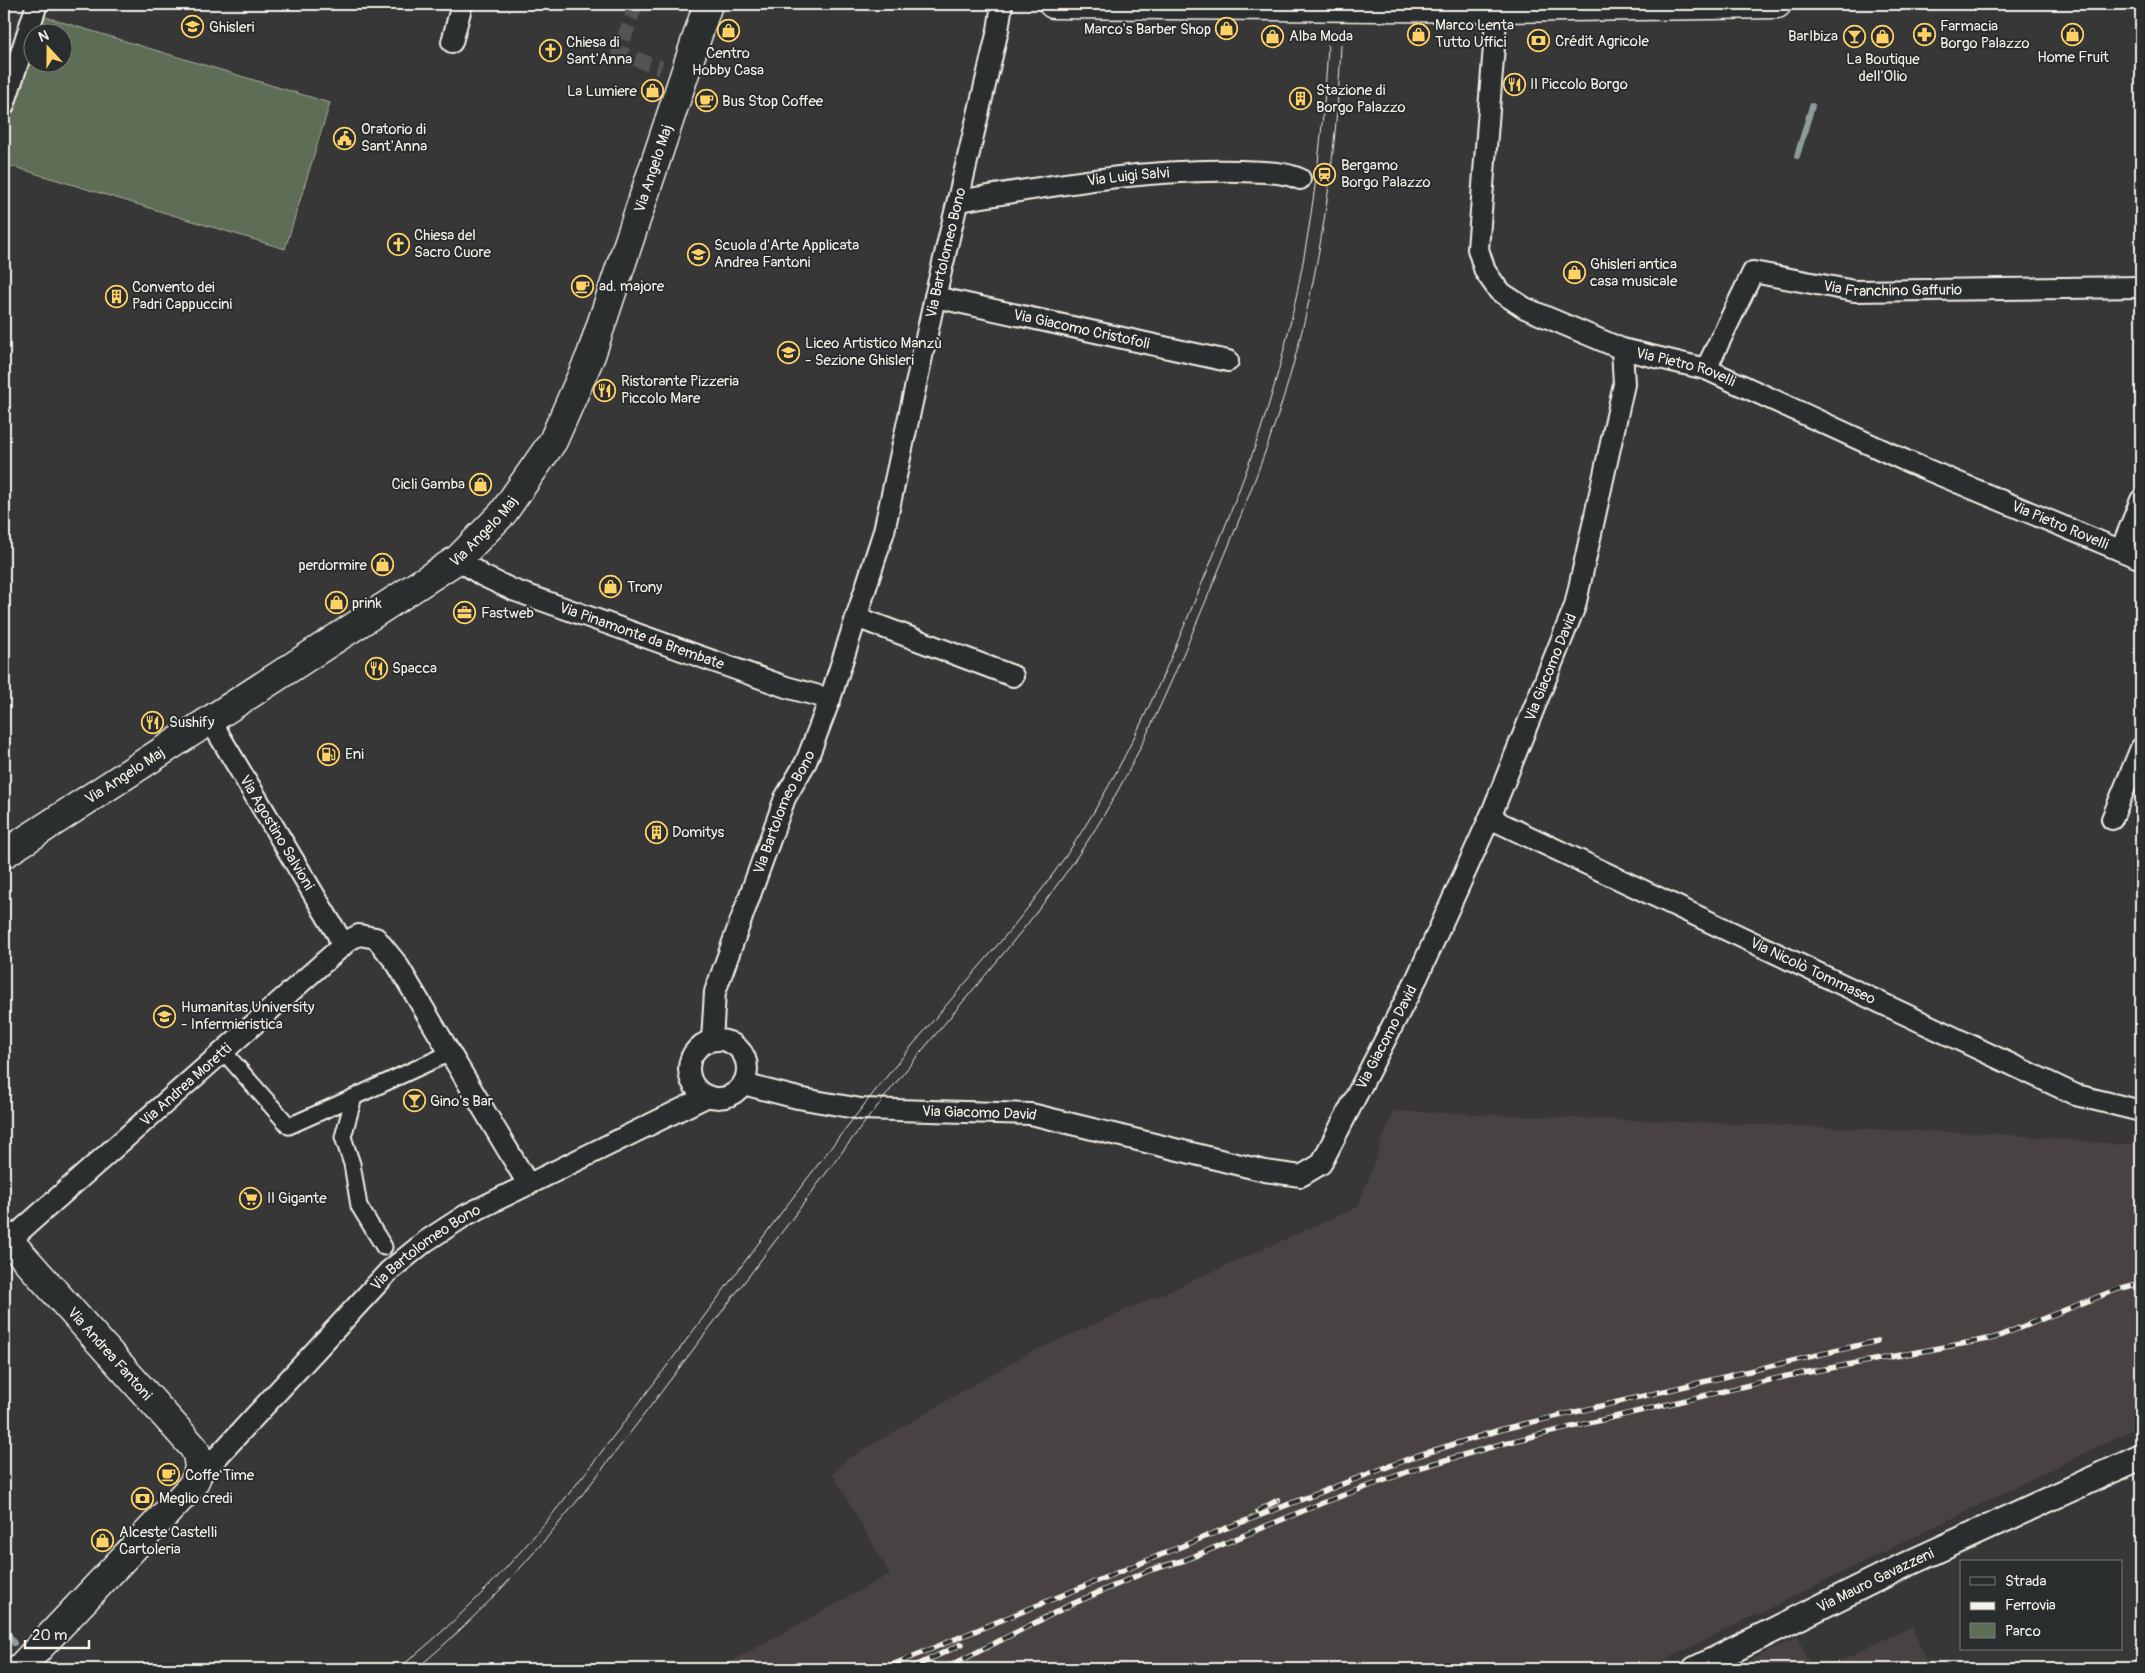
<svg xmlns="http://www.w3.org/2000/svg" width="2145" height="1673" viewBox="0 0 2145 1673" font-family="Pangolin,sans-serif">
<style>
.built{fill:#494342}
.green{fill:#5d6d56;stroke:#a8af9f}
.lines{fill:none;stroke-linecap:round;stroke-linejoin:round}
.stream{stroke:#8d9e9e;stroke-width:6}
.pedestrian-tunnel{stroke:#545352;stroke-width:15;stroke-dasharray:15 8;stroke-linecap:butt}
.pedestrian-casing{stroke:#f4f1e8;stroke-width:19}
.minor-casing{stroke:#f4f1e8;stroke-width:24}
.tertiary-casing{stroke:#f4f1e8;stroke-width:28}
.secondary-casing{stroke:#f4f1e8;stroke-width:31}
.pedestrian{stroke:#2a2d2e;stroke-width:15}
.minor{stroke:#2a2d2e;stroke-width:20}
.tertiary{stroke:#2a2d2e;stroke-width:24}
.secondary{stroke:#2a2d2e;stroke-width:28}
.tram{stroke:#f4f1e8;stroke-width:1}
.rail-casing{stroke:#f4f1e8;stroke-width:5.5}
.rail{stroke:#2a2d2e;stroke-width:4;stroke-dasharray:11;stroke-linecap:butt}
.labels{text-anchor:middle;stroke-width:4;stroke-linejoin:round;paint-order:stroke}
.poi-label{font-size:15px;fill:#f4f1e8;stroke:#2a2d2e;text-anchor:start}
.street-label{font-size:15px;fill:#f4f1e8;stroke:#2a2d2e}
</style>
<rect width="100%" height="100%" fill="#383737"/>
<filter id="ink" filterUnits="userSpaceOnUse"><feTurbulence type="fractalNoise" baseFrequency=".02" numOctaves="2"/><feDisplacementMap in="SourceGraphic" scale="10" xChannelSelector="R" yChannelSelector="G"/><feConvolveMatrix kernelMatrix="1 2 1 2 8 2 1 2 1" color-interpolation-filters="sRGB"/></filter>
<g filter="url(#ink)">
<g class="built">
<polygon points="1393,1111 1999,1134 2141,1146 2141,1425 1646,1669 718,1669 890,1574 833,1474 846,1460 1023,1356 1358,1207"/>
<polygon points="1912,1626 1929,1669 1825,1669"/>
<polygon points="1797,1637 1813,1669 1734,1669"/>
</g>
<polygon class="green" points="42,16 330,103 285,249 4,164 4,140 32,46 32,62 62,62 62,32 37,32"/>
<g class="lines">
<g class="stream">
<polyline points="1797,156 1812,106"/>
<polyline points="4,1627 14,1643"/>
</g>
<polyline class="pedestrian-tunnel" points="636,4 619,53 661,68"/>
<defs>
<g id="pedestrian">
<polyline points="224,1052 289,1126 354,1097 343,1137 352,1164 359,1206 384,1247"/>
<polyline points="354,1097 450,1053"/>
</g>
<g id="minor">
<path id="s1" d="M1497,8L1478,249L1485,271L1499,291L1525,308L1622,349L1706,369L1904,460L2141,559"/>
<polyline points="452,42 462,4"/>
<polyline points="4,105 37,4"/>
<path id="s2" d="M958,201C1051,186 1146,168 1241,171C1261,172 1281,171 1300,179"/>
<path id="s3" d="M935,297L1228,361"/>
<path id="s4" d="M1706,369L1753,272L1854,291L2141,287"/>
<polyline points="2121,550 2141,500"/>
<path id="s5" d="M458,559L483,576L513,590L786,687L830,699"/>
<polyline points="856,617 1013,676"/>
<path id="s6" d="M210,720L338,935L341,947"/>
<path id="s7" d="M1491,815L1500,823L2076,1095L2141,1111"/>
<polyline points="2112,819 2141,748"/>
<circle cx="718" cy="1069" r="29"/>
<path id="s8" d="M712,1040L715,992L785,798L806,762L830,699L884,531L935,297L998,30L1002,4"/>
<path id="s9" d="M743,1084L798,1098L861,1109L1031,1114L1265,1171L1301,1176L1321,1164L1417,978L1491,815L1575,606L1624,384L1622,349"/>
<path id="s10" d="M9,1241L349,940L359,935L376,938L397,964L528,1184"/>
<path id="s11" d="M196,1480L389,1271L426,1241L466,1215L708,1096"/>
</g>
<g id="tertiary">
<path id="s12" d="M1695,1669L1903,1566L2141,1457"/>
</g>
<g id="secondary">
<polyline points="1053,4 1497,8 1777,4"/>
<path id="s13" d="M4,854L458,559L503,513L553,441L591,355L708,4"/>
<path id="s14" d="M4,1235L194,1448C201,1461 200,1475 191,1487L19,1669"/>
</g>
</defs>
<use href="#pedestrian" class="pedestrian-casing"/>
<use href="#minor" class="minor-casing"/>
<use href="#tertiary" class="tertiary-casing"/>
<use href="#secondary" class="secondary-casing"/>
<use href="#pedestrian" class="pedestrian"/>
<use href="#minor" class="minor"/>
<use href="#tertiary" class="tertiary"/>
<use href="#secondary" class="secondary"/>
<g class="tram">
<path d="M398,1669C491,1595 554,1515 625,1421C676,1355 725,1288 775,1221C820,1162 864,1103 911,1047C962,985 1018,926 1063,860C1116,783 1155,697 1190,612C1215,553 1239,493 1260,432C1301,308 1321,175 1328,45"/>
<path d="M416,1669C504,1596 571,1511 640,1420C688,1356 737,1292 785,1228C829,1169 873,1110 920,1053C977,984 1038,917 1087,842C1134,770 1168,690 1202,610C1233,536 1264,462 1287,386C1320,275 1336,160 1341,45"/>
</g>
<defs>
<g id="rail">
<polyline points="1258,1511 1278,1500"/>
<polyline points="882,1669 1224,1529 1416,1456 1503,1429 1877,1341"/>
<polyline points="909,1669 962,1644"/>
<polyline points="944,1669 1070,1605 1150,1570 1185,1560 1322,1503 1418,1468 1505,1443 1787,1376 1994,1338 2118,1289 2141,1283"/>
</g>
</defs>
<use href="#rail" class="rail-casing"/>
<use href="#rail" class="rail"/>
</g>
</g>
<defs>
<symbol id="school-ring" viewBox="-11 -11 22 22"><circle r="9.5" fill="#2a2d2e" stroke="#ffd166" stroke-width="1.5"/><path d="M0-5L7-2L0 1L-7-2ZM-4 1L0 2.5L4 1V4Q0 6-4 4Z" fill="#ffd166"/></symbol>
<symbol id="shop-ring" viewBox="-11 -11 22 22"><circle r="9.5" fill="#2a2d2e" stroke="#ffd166" stroke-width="1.5"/><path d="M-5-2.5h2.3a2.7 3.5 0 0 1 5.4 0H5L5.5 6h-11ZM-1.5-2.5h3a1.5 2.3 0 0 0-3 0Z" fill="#ffd166"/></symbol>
<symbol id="pharmacy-ring" viewBox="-11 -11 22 22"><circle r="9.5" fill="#2a2d2e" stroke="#ffd166" stroke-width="1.5"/><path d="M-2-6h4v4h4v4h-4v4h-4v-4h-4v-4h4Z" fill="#ffd166"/></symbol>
<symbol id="bar-ring" viewBox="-11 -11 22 22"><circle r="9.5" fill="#2a2d2e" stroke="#ffd166" stroke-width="1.5"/><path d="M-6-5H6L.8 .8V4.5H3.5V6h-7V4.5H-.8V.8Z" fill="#ffd166"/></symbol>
<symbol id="bank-ring" viewBox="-11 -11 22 22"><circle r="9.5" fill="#2a2d2e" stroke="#ffd166" stroke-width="1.5"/><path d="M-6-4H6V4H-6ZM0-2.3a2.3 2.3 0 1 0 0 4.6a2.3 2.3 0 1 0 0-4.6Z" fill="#ffd166"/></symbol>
<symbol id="church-ring" viewBox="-11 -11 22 22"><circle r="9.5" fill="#2a2d2e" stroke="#ffd166" stroke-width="1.5"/><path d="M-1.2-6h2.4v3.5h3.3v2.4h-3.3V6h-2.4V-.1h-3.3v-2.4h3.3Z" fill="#ffd166"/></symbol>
<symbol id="restaurant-ring" viewBox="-11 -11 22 22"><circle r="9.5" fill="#2a2d2e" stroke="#ffd166" stroke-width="1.5"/><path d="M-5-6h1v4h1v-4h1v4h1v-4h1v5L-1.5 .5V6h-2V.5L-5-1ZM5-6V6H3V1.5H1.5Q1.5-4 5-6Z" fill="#ffd166"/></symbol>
<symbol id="building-ring" viewBox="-11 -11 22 22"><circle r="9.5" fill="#2a2d2e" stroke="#ffd166" stroke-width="1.5"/><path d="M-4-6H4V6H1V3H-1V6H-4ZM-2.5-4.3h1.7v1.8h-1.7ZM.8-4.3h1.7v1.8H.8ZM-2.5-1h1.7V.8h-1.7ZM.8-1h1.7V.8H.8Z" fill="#ffd166"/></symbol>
<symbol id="cafe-ring" viewBox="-11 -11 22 22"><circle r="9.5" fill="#2a2d2e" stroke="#ffd166" stroke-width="1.5"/><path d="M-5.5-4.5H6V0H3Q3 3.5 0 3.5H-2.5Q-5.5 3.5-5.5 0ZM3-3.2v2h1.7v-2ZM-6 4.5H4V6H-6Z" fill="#ffd166"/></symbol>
<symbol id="civic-ring" viewBox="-11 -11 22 22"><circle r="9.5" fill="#2a2d2e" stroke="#ffd166" stroke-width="1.5"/><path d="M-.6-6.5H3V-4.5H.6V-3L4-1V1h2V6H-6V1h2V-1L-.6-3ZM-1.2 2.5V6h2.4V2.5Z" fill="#ffd166"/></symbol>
<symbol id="station-ring" viewBox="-11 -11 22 22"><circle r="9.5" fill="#2a2d2e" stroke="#ffd166" stroke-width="1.5"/><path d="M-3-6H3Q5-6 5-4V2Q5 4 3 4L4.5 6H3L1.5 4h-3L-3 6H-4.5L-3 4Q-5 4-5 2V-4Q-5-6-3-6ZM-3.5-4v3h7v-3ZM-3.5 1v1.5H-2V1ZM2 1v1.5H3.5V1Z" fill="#ffd166"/></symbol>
<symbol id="office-ring" viewBox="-11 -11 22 22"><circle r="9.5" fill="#2a2d2e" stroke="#ffd166" stroke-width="1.5"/><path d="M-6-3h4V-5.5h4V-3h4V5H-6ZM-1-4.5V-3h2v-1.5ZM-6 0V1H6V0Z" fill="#ffd166"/></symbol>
<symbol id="fuel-ring" viewBox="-11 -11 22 22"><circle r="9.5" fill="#2a2d2e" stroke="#ffd166" stroke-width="1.5"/><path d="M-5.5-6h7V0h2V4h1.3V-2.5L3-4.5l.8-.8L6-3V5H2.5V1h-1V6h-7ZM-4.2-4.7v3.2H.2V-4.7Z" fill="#ffd166"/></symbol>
<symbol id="university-ring" viewBox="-11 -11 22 22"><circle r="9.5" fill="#2a2d2e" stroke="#ffd166" stroke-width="1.5"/><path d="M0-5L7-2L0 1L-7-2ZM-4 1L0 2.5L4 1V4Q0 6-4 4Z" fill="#ffd166"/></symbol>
<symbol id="supermarket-ring" viewBox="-11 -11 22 22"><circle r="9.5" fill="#2a2d2e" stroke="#ffd166" stroke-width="1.5"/><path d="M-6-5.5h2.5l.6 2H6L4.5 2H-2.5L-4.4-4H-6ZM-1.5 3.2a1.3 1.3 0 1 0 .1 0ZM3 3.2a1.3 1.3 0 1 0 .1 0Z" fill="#ffd166"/></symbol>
</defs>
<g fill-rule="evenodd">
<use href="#school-ring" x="180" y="14" width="25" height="25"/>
<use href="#shop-ring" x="1214" y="16" width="25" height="25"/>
<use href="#shop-ring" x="716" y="18" width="25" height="25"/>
<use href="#shop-ring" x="1406" y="22" width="25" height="25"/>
<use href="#shop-ring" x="2060" y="22" width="25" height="25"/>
<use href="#pharmacy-ring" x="1912" y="22" width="25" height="25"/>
<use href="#shop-ring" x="1260" y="24" width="25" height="25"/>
<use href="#bar-ring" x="1842" y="24" width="25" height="25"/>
<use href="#shop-ring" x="1870" y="24" width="25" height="25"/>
<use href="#bank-ring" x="1526" y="28" width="25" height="25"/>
<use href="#church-ring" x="538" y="38" width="25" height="25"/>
<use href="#restaurant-ring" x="1502" y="72" width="25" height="25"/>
<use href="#shop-ring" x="640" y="78" width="25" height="25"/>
<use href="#building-ring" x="1288" y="86" width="25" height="25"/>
<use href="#cafe-ring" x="694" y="88" width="25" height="25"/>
<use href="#civic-ring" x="332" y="126" width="25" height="25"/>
<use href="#station-ring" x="1312" y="162" width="25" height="25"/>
<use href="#church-ring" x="386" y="232" width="25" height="25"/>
<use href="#school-ring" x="686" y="242" width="25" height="25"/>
<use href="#shop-ring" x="1562" y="260" width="25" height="25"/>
<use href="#cafe-ring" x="570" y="274" width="25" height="25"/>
<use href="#building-ring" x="104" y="284" width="25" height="25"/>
<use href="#school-ring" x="776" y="340" width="25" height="25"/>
<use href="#restaurant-ring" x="592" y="378" width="25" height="25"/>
<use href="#shop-ring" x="468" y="472" width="25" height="25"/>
<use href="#shop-ring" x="370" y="552" width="25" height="25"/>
<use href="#shop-ring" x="598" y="574" width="25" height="25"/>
<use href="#shop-ring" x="324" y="590" width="25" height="25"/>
<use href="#office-ring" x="452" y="600" width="25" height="25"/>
<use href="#restaurant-ring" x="364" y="656" width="25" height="25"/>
<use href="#restaurant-ring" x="140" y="710" width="25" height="25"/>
<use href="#fuel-ring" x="316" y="742" width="25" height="25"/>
<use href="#building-ring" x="644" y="820" width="25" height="25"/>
<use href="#university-ring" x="152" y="1004" width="25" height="25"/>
<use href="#bar-ring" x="402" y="1088" width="25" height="25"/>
<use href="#supermarket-ring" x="238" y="1186" width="25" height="25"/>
<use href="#cafe-ring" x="156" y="1462" width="25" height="25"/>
<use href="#bank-ring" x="130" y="1486" width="25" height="25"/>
<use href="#shop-ring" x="90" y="1528" width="25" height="25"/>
</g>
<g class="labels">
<g class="poi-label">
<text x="1435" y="30">Marco Lenta<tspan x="1435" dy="17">Tutto Uffici</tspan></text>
<text x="1940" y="31">Farmacia<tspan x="1940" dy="17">Borgo Palazzo</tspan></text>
<text x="209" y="32">Ghisleri</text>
<text x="1211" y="34" text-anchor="end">Marco's Barber Shop</text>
<text x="1289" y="41">Alba Moda</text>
<text x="1838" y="41" text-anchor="end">BarIbiza</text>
<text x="1555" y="46">Crédit Agricole</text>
<text x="566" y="47">Chiesa di<tspan x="566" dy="17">Sant'Anna</tspan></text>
<text x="728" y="58" text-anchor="middle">Centro<tspan x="728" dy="17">Hobby Casa</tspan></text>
<text x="2073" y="62" text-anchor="middle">Home Fruit</text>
<text x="1883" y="64" text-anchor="middle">La Boutique<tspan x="1883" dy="17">dell'Olio</tspan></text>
<text x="1530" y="89">Il Piccolo Borgo</text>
<text x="1316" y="95">Stazione di<tspan x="1316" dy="17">Borgo Palazzo</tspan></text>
<text x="637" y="96" text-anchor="end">La Lumiere</text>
<text x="722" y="106">Bus Stop Coffee</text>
<text x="361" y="134">Oratorio di<tspan x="361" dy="17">Sant'Anna</tspan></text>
<text x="1341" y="170">Bergamo<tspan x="1341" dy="17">Borgo Palazzo</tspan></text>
<text x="414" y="240">Chiesa del<tspan x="414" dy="17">Sacro Cuore</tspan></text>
<text x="714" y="250">Scuola d'Arte Applicata<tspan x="714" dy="17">Andrea Fantoni</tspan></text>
<text x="1590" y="269">Ghisleri antica<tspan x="1590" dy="17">casa musicale</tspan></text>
<text x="599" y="291">ad. majore</text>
<text x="132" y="292">Convento dei<tspan x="132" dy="17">Padri Cappuccini</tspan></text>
<text x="805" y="348">Liceo Artistico Manzù<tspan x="805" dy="17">- Sezione Ghisleri</tspan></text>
<text x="621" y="386">Ristorante Pizzeria<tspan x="621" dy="17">Piccolo Mare</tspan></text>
<text x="465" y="489" text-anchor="end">Cicli Gamba</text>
<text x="367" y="570" text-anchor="end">perdormire</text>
<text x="627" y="592">Trony</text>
<text x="352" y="608">prink</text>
<text x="481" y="618">Fastweb</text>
<text x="392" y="673">Spacca</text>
<text x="169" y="727">Sushify</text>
<text x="345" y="759">Eni</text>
<text x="672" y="837">Domitys</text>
<text x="181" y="1012">Humanitas University<tspan x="181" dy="17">- Infermieristica</tspan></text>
<text x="430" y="1106">Gino's Bar</text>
<text x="267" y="1203">Il Gigante</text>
<text x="185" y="1480">Coffe Time</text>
<text x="159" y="1503">Meglio credi</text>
<text x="119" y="1537">Alceste Castelli<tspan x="119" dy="17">Cartoleria</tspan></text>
</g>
<g class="street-label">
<text dy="5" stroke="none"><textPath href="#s13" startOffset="984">Via Angelo Maj</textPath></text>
<text dy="5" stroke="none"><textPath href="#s2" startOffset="172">Via Luigi Salvi</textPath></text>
<text dy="5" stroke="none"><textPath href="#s8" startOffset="825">Via Bartolomeo Bono</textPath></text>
<text dy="5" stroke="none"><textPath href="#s4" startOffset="249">Via Franchino Gaffurio</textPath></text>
<text dy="5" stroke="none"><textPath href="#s3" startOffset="150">Via Giacomo Cristofoli</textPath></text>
<text dy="5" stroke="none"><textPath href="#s1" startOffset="492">Via Pietro Rovelli</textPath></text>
<text dy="5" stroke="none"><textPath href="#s1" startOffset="899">Via Pietro Rovelli</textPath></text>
<text dy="5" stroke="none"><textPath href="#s13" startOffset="579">Via Angelo Maj</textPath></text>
<text dy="5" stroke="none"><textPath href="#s5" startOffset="200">Via Pinamonte da Brembate</textPath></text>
<text dy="5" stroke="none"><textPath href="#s9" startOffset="1139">Via Giacomo David</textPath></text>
<text dy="5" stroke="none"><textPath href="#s13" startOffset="144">Via Angelo Maj</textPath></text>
<text dy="5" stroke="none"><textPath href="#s8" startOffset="241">Via Bartolomeo Bono</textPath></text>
<text dy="5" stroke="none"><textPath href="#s6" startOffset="131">Via Agostino Salvioni</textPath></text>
<text dy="5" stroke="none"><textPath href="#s7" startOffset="358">Via Nicolò Tommaseo</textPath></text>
<text dy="5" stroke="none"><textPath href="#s9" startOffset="734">Via Giacomo David</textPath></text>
<text dy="5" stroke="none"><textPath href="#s10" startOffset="236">Via Andrea Moretti</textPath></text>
<text dy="5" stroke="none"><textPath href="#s9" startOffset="239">Via Giacomo David</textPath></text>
<text dy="5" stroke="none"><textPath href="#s11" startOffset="328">Via Bartolomeo Bono</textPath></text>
<text dy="5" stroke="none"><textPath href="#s14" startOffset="159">Via Andrea Fantoni</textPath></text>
<text dy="5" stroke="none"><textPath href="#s12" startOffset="201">Via Mauro Gavazzeni</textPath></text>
</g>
</g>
<rect width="2145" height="1673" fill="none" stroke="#2a2d2e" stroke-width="20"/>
<rect x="10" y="10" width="2125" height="1653" fill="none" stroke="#f4f1e8" stroke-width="2" filter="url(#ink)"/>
<rect x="1960" y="1560" width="162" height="90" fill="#2a2d2e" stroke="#7b7b78"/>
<rect x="1970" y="1577" width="25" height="8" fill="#2a2d2e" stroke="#7b7b78"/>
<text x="2005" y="1586" font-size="15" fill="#f4f1e8">Strada</text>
<rect x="1970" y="1602" width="25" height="8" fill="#f4f1e8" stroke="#7b7b78"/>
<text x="2005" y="1610" font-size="15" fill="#f4f1e8">Ferrovia</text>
<rect x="1970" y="1623" width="25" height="15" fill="#5d6d56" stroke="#7b7b78"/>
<text x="2005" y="1636" font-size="15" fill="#f4f1e8">Parco</text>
<g transform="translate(48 48) rotate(339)"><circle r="24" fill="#2a2d2e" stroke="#7b7b78"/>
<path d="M0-4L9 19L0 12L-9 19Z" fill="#ffd166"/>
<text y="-8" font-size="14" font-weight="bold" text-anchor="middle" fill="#f4f1e8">N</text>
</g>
<path d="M25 1640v8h64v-8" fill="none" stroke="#f4f1e8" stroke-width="2.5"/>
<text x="32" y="1640" font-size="15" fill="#f4f1e8" stroke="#2a2d2e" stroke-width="4" paint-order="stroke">20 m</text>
</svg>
